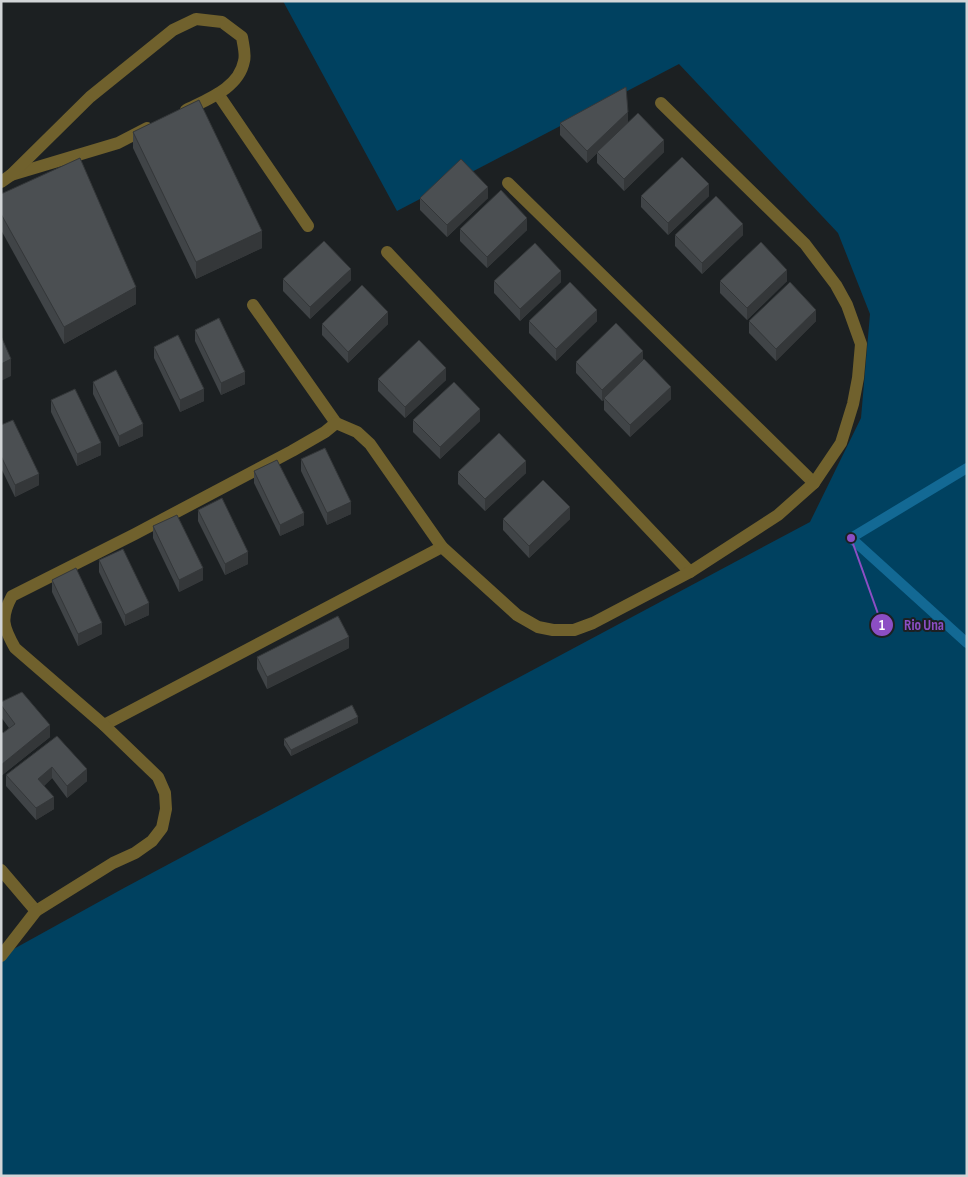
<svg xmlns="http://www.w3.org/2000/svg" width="968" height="1177" viewBox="0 0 968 1177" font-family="'Sofia Sans Condensed',sans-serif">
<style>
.green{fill:#004160}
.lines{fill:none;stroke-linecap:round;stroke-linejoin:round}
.stream{stroke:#136994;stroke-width:10}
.minor{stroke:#70612d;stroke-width:12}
.wall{fill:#404447}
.shaded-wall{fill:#343739}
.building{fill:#4b4f52;stroke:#343739}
.leader{fill:none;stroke:#8c4ec4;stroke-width:2}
.callout-dot{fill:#8c4ec4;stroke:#1c2022;stroke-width:2}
.mark-label{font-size:15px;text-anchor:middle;font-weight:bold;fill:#fff}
.callout-label{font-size:15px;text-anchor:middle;font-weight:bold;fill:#8c4ec4;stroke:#1c2022;stroke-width:4;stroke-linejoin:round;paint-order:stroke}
</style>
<rect width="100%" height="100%" fill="#1c2022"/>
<polygon class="green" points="283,1 967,1 967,1176 1,1176 1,956 124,888 810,522 861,418 870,314 838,233 679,64 397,211"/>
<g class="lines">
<polyline class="stream" points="967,468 851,538 967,643"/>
<g class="minor">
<polyline points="218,94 308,226"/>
<polyline points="11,175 118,143 147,128"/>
<path d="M1,182L11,175L90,97L173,30L196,19L222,22L242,37C243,44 246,54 244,61C239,88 208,99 186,110"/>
<polyline points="508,183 814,483"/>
<polyline points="387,252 690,572"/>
<polyline points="253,305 336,423"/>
<polyline points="104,725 442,547"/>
<path d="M1,870L36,911L113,863L135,853L152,841L162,828L166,809L165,793L158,777L104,725L15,648C3,627 0,618 12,596L135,534L292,451L325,432L336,423L357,432L370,444L442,547L517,615L538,627L553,630H574L593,623L690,572L778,515L814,483L841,443L853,404L858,378L861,344L847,305L836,285L805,244L661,103"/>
<polyline points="1,956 36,911"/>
</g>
</g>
<g class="wall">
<polygon points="628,122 664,152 624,191 597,163 597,153 587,163 560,135 560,123"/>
<polygon points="133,132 262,248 196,279 133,148"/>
<polygon points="1,194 136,304 64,344 1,230"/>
<polygon points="641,196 709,196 668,235 641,207"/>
<polygon points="420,198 488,198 447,237 420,210"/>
<polygon points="460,229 527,230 487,268 460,241"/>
<polygon points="675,235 743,235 702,274 675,246"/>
<polygon points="283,279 351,280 310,319 283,291"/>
<polygon points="494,281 561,282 520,321 494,293"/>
<polygon points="720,281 787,281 747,320 720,293"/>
<polygon points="529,321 597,321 556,361 529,333"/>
<polygon points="749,321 816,321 776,361 749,333"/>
<polygon points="322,324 388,324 348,363 322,335"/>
<polygon points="195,330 245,384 221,395 195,341"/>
<polygon points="154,347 204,401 180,412 154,358"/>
<polygon points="643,361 671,399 630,437 604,410 604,400 602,401 576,373 576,362"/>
<polygon points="378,379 446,380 405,418 378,391"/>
<polygon points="93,382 143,436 119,447 93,394"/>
<polygon points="51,400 101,455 77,466 51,412"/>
<polygon points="413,420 480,421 440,459 413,432"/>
<polygon points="1,425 39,485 15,497 1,468"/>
<polygon points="301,459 351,514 327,525 301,471"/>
<polygon points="254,471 304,525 280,536 254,483"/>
<polygon points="458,472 526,473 485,511 458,484"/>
<polygon points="198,510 248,564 225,575 198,521"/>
<polygon points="503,519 570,519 529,558 503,530"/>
<polygon points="153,526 203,580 179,592 153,538"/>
<polygon points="99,560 149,615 125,626 99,572"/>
<polygon points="52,580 102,634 78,646 52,592"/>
<polygon points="349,648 267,689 257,669 257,657"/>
<polygon points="1,702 50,737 1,776 1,731 3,733 9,728 1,717"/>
<polygon points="358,723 291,756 284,745 284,739"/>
<polygon points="57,736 87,781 67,798 52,778 44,786 54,809 36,820 6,786 6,775"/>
</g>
<g class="shaded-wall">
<polygon points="628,112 628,124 597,152 597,153 587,163 587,151"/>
<polygon points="664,140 664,152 624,191 624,179"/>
<polygon points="709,184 709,196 668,235 668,223"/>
<polygon points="488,187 488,198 447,237 447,225"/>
<polygon points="527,218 527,230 487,268 487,257"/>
<polygon points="743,224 743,235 702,274 702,263"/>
<polygon points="262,231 262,248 196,279 196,262"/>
<polygon points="351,269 351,280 310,319 310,307"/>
<polygon points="787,270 787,281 747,320 747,308"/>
<polygon points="561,271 561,282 520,321 520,309"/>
<polygon points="136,287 136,304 64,344 64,327"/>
<polygon points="597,310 597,321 556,361 556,349"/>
<polygon points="816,310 816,321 776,361 776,349"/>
<polygon points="388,312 388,324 348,363 348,352"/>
<polygon points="643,351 643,363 604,398 604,400 602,401 602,390"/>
<polygon points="11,359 11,376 1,381 1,364"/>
<polygon points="446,368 446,380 405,418 405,407"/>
<polygon points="245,372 245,384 221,395 221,383"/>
<polygon points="671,387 671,399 630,437 630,425"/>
<polygon points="204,389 204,401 180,412 180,400"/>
<polygon points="480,409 480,421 440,459 440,447"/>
<polygon points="143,424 143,436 119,447 119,436"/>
<polygon points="101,443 101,455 77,466 77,454"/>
<polygon points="526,461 526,473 485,511 485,499"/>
<polygon points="39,474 39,485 15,497 15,485"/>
<polygon points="351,502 351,514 327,525 327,513"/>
<polygon points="570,507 570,519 529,558 529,546"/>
<polygon points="304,513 304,525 280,536 280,525"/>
<polygon points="248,552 248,564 225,575 225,564"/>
<polygon points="203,568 203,580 179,592 179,580"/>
<polygon points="149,603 149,615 125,626 125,615"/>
<polygon points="102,623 102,634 78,646 78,634"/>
<polygon points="349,637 349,648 267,689 267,677"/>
<polygon points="358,717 358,723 291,756 291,750"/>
<polygon points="50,725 50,737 1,776 1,765"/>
<polygon points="52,767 52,778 38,791 38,779"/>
<polygon points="87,769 87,781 67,798 67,786"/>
<polygon points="54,797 54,809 36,820 36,808"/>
</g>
<g class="building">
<polygon points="626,87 628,112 587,151 560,123"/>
<polygon points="199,100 262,231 196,262 133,132"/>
<polygon points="638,113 664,140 624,179 597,152"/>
<polygon points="682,157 709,184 668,223 641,196"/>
<polygon points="80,158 136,287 64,327 1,214 1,194"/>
<polygon points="461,159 488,187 447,225 420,198"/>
<polygon points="501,190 527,218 487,257 460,229"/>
<polygon points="716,196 743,224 702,263 675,235"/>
<polygon points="324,241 351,269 310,307 283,279"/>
<polygon points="761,242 787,270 747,308 720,281"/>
<polygon points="535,243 561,271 520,309 494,281"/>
<polygon points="570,282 597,310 556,349 529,321"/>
<polygon points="790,282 816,310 776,349 749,321"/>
<polygon points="362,285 388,312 348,352 322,324"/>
<polygon points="219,318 245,372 221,383 195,330"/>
<polygon points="616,323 643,351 602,390 576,362"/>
<polygon points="178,335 204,389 180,400 154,347"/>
<polygon points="1,336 11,359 1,364"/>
<polygon points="419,340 446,368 405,407 378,379"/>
<polygon points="644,359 671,387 630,425 604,398"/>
<polygon points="116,370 143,424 119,436 93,382"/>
<polygon points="454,382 480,409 440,447 413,420"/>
<polygon points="75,389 101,443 77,454 51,400"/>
<polygon points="13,420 39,474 15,485 1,456 1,425"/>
<polygon points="499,433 526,461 485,499 458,472"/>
<polygon points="325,448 351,502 327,513 301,459"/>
<polygon points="277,460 304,513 280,525 254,471"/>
<polygon points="543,480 570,507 529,546 503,519"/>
<polygon points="222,498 248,552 225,564 198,510"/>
<polygon points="177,515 203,568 179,580 153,526"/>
<polygon points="123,549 149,603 125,615 99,560"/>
<polygon points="76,568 102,623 78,634 52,580"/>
<polygon points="338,616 349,637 267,677 257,657"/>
<polygon points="22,692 50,725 1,765 1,731 3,733 15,724 1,705 1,702"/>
<polygon points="352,705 358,717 291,750 284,739"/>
<polygon points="57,736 87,769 67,786 52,767 38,779 54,797 36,808 6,775"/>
</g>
<path class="leader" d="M851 538L882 625"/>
<g class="callout-dot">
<circle cx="851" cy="538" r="5"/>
<circle cx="882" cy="625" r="12"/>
</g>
<g class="mark-label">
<text x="882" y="630">1</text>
</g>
<g class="callout-label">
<text x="924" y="630">Rio Una</text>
</g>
<rect width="968" height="1177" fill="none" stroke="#d2d5d7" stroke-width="5"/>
</svg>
